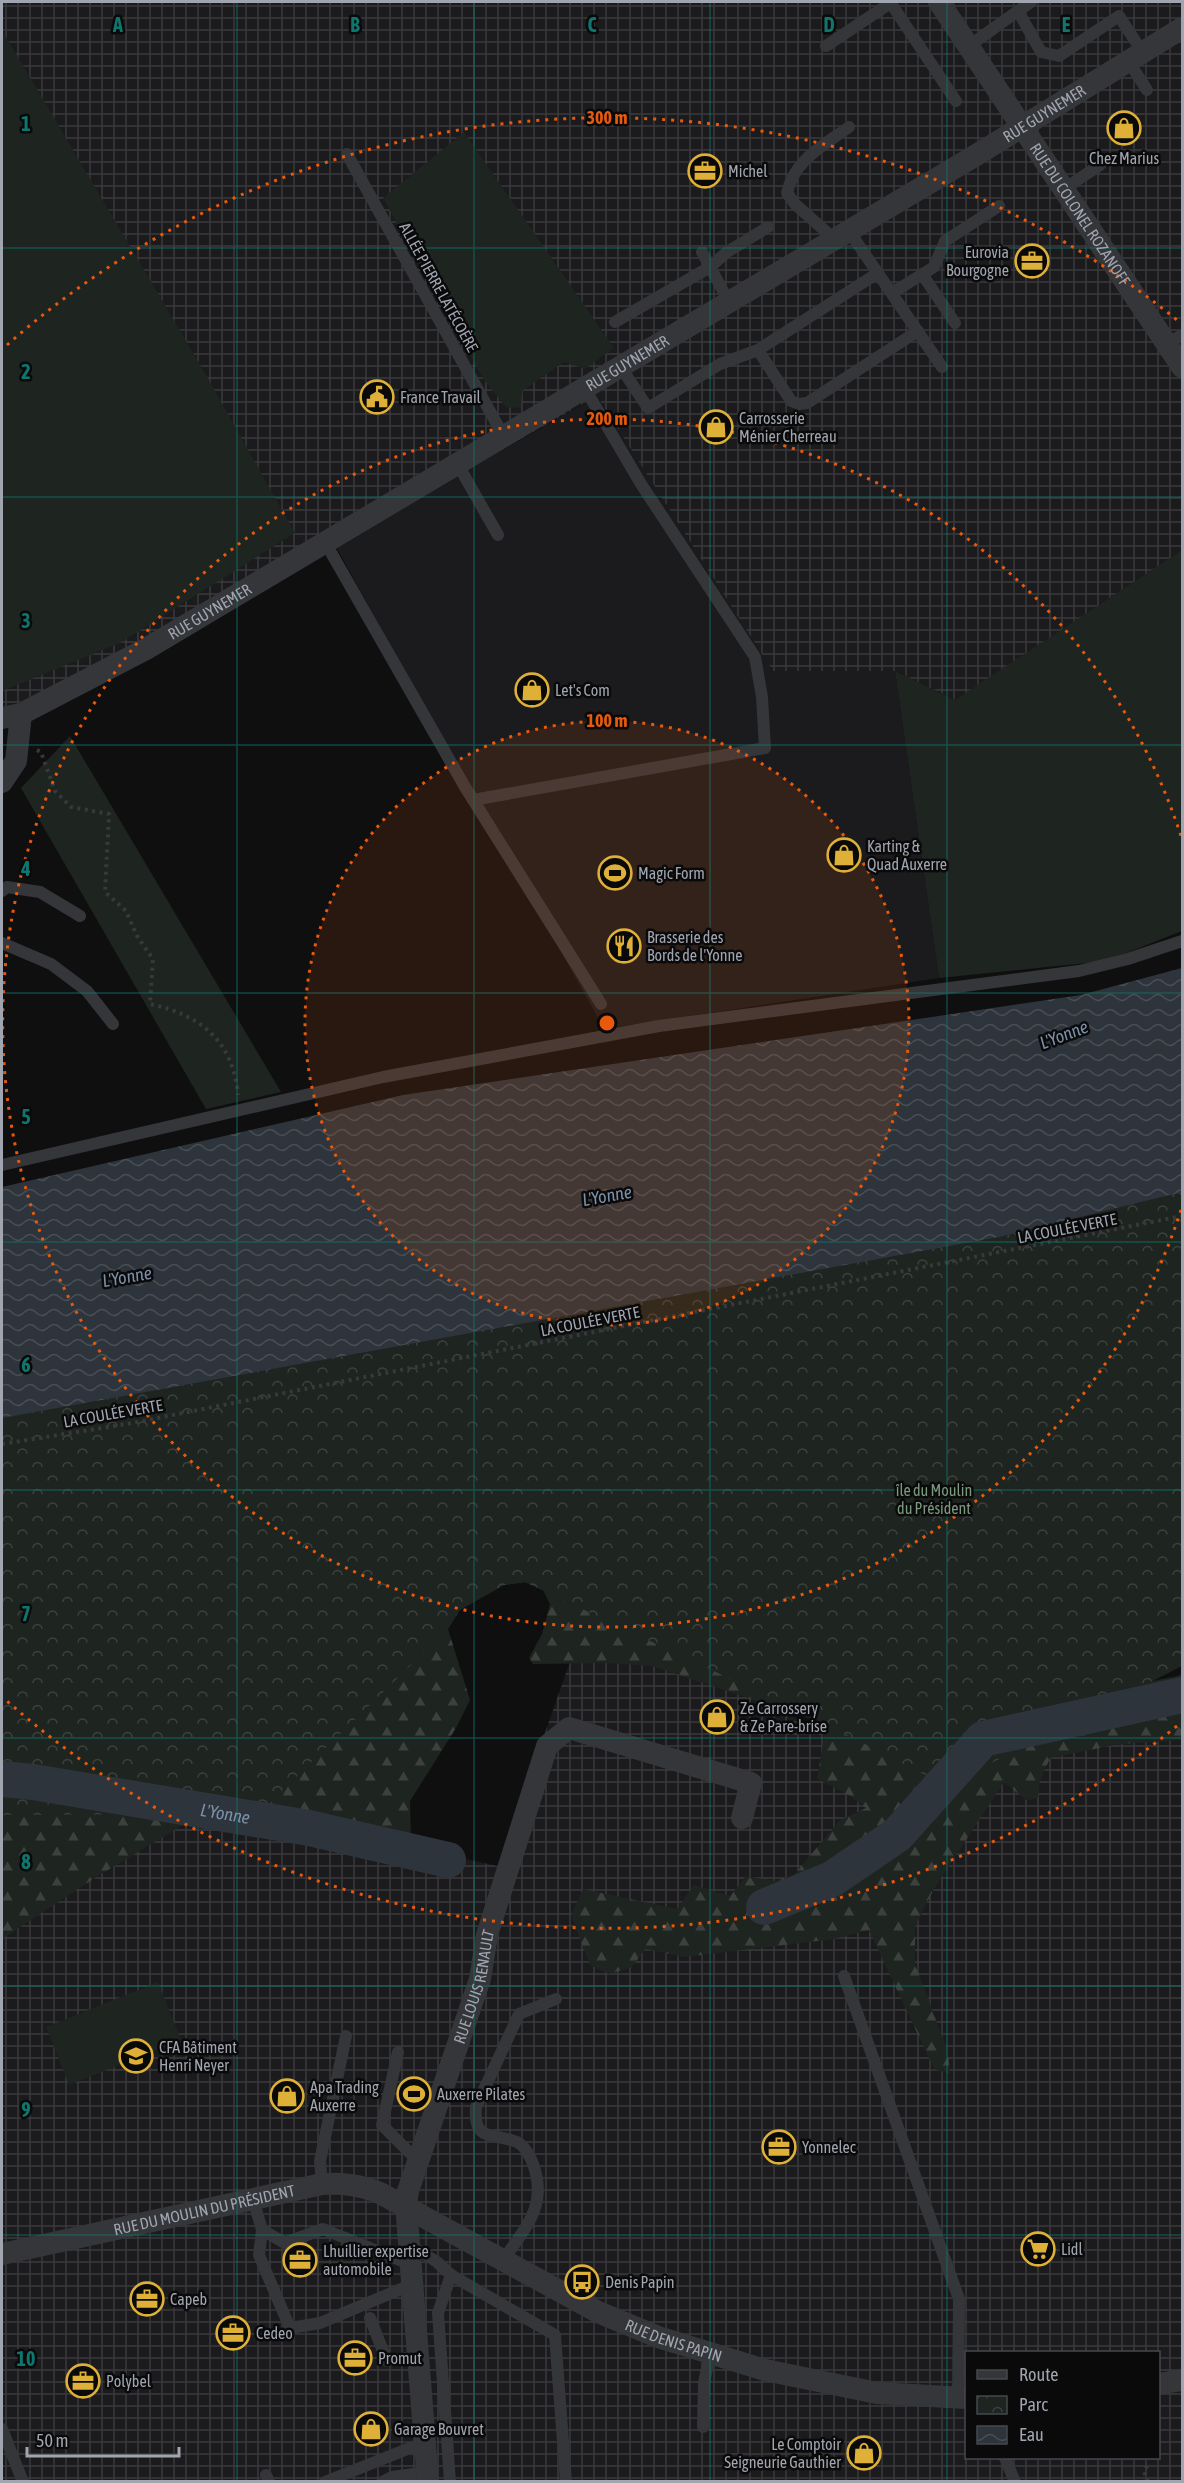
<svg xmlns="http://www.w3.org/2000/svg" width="1184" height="2483" viewBox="0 0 1184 2483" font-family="'Asap Condensed',sans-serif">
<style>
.built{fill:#1b1b1d}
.industrial{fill:url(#industrial-grid);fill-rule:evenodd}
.green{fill:#1e241f}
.forest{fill:url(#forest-firs)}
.park{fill:url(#park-crowns)}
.water{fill:url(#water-waves)}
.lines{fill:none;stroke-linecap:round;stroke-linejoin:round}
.river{stroke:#2e343b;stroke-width:36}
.path{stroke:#38393d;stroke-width:4;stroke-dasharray:3 4.5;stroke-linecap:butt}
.service{stroke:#353639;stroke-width:12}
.minor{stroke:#353639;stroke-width:22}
.grid{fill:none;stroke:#0f766e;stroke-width:1.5;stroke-opacity:0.55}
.ring{fill:none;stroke:#e8590c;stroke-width:3;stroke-dasharray:3 6}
.labels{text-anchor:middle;stroke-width:5;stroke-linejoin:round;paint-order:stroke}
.street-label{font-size:16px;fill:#a1a5b0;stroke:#0a0a0b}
.poi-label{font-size:16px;fill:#a1a5b0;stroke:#0a0a0b;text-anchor:start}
.park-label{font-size:16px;fill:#7a997d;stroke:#0a0a0b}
.water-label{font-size:18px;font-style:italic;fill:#7b90a8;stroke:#0a0a0b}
.grid-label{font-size:20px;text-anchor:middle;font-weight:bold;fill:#0f766e;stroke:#0a0a0b;stroke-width:5;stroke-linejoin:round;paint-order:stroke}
.centre{fill:#e8590c;stroke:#0a0a0b;stroke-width:3}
.ring-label{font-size:18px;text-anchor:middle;font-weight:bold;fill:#e8590c;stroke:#0a0a0b;stroke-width:5;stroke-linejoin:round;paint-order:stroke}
</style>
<defs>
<pattern id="industrial-grid" width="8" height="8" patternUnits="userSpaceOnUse" patternTransform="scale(1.5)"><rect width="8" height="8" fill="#1b1b1d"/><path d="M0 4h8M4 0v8" fill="none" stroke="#39393b"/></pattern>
<pattern id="forest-firs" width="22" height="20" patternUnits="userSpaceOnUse" patternTransform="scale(1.5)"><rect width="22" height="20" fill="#1e241f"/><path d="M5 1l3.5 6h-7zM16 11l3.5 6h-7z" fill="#3c413d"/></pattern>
<pattern id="park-crowns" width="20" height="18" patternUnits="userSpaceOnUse" patternTransform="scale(1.5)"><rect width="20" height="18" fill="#1e241f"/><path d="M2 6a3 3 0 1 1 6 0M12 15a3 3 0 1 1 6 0" fill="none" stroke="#3c413d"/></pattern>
<pattern id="water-waves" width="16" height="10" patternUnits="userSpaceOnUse" patternTransform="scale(1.5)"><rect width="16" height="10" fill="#2e343b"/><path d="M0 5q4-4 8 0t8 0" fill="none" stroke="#494e55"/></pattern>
</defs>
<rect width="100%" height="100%" fill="#0f0f10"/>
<polygon class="built" points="598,396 773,670 895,671 939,978 604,1029 335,545"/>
<g class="industrial">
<polygon points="2,2 1182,2 1182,559 955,700 895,671 773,671 597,396 335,545 2,711"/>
<path d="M584,1622L946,1786L1182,1716V2481H2V1812L258,1814L498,1866ZM966,2352H1158V2458H966Z"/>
</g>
<g class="green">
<polygon points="2,30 198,361 295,533 120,643 2,691"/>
<polygon points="464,132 614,348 585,369 564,362 522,391 521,408 506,407 484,380 383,198"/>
<polygon points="1182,550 1182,931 1106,961 939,978 895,671 955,700"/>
<polygon points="70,736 281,1092 206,1109 21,788"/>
<polygon points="158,1982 181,2040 69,2085 46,2027"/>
</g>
<polygon class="forest" points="1182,1192 1037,1705 1182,1675 1182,1740 1120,1744 1050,1758 1040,1781 1038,1798 1026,1800 1004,1782 934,1889 915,1926 915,1964 948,2052 950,2074 934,2069 869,1930 834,1939 685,1957 645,1949 632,1967 609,1974 590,1965 571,1915 583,1889 677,1909 694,1885 730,1896 746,1876 775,1881 794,1875 840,1820 866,1808 847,1794 817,1779 826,1724 652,1666 607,1663 533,1664 529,1658 542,1634 550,1604 543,1590 525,1582 504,1585 460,1610 448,1629 470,1700 456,1728 410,1801 411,1839 430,1873 314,1846 183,1825 98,1876 2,1939 2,1747 999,1237"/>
<polygon class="park" points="1182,1192 1182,1666 946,1786 826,1724 525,1582 504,1585 459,1610 448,1629 258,1814 2,1815 2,1402 999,1237"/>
<polygon class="water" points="1182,968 1182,1192 999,1237 2,1418 2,1187 403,1095 1081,995"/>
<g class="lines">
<g class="river">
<path id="s1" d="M2,1779L33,1782L309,1828L448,1860"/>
<polyline points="764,1907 832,1879 897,1835 983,1739 1182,1695"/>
</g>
<g class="path">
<path d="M37,750L41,752L55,791L71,807L109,814L105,892L126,911L137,936L153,959L150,1004C201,1015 233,1041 238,1095"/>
<polyline points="2,1444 127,1424 1182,1216"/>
<polyline points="1148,2482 1144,2471 1149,2463"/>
</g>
<g class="service">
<polyline points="890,2 956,101"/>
<polyline points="1018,11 1031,2"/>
<polyline points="826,46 892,2"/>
<polyline points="969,46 1018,11 1041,52 1059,56 1119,16 1143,53"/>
<polyline points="1129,62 1147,90"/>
<polyline points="347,154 503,435"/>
<polyline points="1064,189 1100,165"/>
<polyline points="849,231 942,367"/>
<path d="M834,239L795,204L787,193C794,160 824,145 849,127"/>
<polyline points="702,252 729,302"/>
<polyline points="878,273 758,350 791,401 799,404 807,403 918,331"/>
<polyline points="922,274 955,323"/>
<polyline points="892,293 934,267 945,241 999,206"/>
<polyline points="615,322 710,267 727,252 768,227"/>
<polyline points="1167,344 1182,335"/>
<polyline points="620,366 648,408 720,364 758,350"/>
<polyline points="457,463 498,535"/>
<polyline points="325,542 465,787 601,1004"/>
<polyline points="473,800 765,748 762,697 755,657 641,484 584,387"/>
<polyline points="2,891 7,887 40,892 80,916"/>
<polyline points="2,943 51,964 87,991 113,1024"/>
<polyline points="2,1165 383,1077 659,1026 1079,971 1128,959 1182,941"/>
<polyline points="844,1976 959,2299 958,2398"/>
<polyline points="398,2052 382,2125 418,2161"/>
<polyline points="322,2184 320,2161 346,2036"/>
<polyline points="253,2199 262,2230 285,2243 323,2229 412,2265"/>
<polyline points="262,2230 259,2255 290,2328 320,2323 413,2284"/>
<polyline points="410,2245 437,2262 451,2275 555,2335 566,2482"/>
<path d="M504,2259C526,2227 548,2205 533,2164C530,2156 525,2146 517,2142C493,2132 473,2143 476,2107L519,2014L556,1999"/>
<polyline points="370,2318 387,2361 419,2356"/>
<polyline points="703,2427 704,2383 710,2353"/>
<polyline points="2,2429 23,2482"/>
<polyline points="1005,2458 1015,2482"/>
<polyline points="266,2475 269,2482"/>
<polyline points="325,2482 415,2446 425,2445"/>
<polyline points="382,2482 392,2477 427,2472"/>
<polyline points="450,2482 438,2313 451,2275"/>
</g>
<g class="minor">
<path id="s2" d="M939,2L1182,367"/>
<path id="s3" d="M2,718L21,714L146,649L978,154L1182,28"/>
<polyline points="2,782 16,761 21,714"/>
<path id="s4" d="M2,2254L322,2184C344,2183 360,2185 380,2193L598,2312L658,2337L765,2370L877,2393L966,2398"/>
<polyline points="1158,2384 1182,2380"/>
<path id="s5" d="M428,2482L406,2205L408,2191L480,1979L487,1935L547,1746L569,1728L751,1783L742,1818"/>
</g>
</g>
<path class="grid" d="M237,2V2482M474,2V2482M710,2V2482M947,2V2482M2,248H1182M2,497H1182M2,745H1182M2,993H1182M2,1242H1182M2,1490H1182M2,1738H1182M2,1986H1182M2,2235H1182"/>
<circle cx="607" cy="1023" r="302" fill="#e8590c" fill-opacity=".12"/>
<g class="ring">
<circle cx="607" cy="1023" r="302"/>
<path d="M1181 1210A604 604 0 1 1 1181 836"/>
<path d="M1177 1726A905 905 0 0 1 7 1701M7 345A905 905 0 0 1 1177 320"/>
</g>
<defs>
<symbol id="shop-ring" viewBox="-11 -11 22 22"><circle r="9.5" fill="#0a0a0b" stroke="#deb038" stroke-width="1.5"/><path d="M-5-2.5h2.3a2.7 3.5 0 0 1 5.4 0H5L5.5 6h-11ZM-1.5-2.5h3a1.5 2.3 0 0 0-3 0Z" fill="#deb038"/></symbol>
<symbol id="office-ring" viewBox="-11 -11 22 22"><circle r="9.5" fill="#0a0a0b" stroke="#deb038" stroke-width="1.5"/><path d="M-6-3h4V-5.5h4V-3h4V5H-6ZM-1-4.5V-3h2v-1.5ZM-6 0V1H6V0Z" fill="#deb038"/></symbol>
<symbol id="civic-ring" viewBox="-11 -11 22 22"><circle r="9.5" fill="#0a0a0b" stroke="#deb038" stroke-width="1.5"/><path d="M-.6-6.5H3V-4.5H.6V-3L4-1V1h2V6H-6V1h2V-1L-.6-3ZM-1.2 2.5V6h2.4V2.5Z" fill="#deb038"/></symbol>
<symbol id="stadium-ring" viewBox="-11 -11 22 22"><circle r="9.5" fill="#0a0a0b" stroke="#deb038" stroke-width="1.5"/><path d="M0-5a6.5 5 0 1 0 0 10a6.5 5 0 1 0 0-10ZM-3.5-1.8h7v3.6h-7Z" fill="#deb038"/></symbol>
<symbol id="restaurant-ring" viewBox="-11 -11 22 22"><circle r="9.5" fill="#0a0a0b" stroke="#deb038" stroke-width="1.5"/><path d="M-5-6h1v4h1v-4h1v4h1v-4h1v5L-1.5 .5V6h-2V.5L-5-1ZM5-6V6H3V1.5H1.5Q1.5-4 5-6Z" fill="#deb038"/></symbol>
<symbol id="university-ring" viewBox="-11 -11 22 22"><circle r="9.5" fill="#0a0a0b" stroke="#deb038" stroke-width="1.5"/><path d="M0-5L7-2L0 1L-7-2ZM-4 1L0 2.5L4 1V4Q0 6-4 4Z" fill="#deb038"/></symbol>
<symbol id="supermarket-ring" viewBox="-11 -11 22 22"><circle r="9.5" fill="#0a0a0b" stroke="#deb038" stroke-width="1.5"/><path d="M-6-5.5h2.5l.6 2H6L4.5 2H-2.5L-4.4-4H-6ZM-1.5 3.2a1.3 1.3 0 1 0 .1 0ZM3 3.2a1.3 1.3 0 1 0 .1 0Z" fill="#deb038"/></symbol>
<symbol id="bus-ring" viewBox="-11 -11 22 22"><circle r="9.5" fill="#0a0a0b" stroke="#deb038" stroke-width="1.5"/><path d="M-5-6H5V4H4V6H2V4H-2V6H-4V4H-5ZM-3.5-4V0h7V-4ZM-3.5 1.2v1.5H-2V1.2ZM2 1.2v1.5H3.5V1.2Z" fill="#deb038"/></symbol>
</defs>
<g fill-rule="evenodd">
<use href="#shop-ring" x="1105" y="109" width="38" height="38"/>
<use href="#office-ring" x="686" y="152" width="38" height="38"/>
<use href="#office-ring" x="1013" y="242" width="38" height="38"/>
<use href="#civic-ring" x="358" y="378" width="38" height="38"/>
<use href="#shop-ring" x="697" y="408" width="38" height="38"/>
<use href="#shop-ring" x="513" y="671" width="38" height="38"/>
<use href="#shop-ring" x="825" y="836" width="38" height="38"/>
<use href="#stadium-ring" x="596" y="854" width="38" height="38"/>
<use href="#restaurant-ring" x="605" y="927" width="38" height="38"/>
<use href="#shop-ring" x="698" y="1698" width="38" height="38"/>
<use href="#university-ring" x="117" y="2037" width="38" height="38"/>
<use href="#stadium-ring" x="395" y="2075" width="38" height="38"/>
<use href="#shop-ring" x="268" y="2077" width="38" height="38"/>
<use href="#office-ring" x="760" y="2128" width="38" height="38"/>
<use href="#supermarket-ring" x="1019" y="2230" width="38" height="38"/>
<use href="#office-ring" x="281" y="2241" width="38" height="38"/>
<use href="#bus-ring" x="563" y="2263" width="38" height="38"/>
<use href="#office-ring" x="128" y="2280" width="38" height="38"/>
<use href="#office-ring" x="214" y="2314" width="38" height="38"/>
<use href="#office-ring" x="336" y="2339" width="38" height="38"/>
<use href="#office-ring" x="64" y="2362" width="38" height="38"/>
<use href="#shop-ring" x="352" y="2410" width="38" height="38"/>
<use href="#shop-ring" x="845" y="2434" width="38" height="38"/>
</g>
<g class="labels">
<g class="street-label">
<text dy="6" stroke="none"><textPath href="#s3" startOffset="1206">RUE GUYNEMER</textPath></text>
<text dy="6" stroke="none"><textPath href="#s2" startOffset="255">RUE DU COLONEL ROZANOFF</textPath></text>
<text transform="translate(439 287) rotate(61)" y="6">ALLÉE PIERRE LATÉCOÈRE</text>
<text dy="6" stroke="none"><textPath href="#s3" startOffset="720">RUE GUYNEMER</textPath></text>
<text dy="6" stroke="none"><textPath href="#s3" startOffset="234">RUE GUYNEMER</textPath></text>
<text transform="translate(1067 1228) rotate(-11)" y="6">LA COULÉE VERTE</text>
<text transform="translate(590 1321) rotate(-11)" y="6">LA COULÉE VERTE</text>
<text transform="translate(113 1413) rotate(-10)" y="6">LA COULÉE VERTE</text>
<text dy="6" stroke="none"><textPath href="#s5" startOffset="507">RUE LOUIS RENAULT</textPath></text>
<text dy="6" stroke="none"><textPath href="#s4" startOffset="207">RUE DU MOULIN DU PRÉSIDENT</textPath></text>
<text dy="6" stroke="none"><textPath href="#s4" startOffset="716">RUE DENIS PAPIN</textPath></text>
</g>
<g class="poi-label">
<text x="1124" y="164" text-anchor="middle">Chez Marius</text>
<text x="728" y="177">Michel</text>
<text x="1009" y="258" text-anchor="end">Eurovia<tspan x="1009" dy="18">Bourgogne</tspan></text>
<text x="400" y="403">France Travail</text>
<text x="739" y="424">Carrosserie<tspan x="739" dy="18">Ménier Cherreau</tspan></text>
<text x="555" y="696">Let's Com</text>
<text x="867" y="852">Karting &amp;<tspan x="867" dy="18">Quad Auxerre</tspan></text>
<text x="638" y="879">Magic Form</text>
<text x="647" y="943">Brasserie des<tspan x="647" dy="18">Bords de l'Yonne</tspan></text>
<text x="740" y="1714">Ze Carrossery<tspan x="740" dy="18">&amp; Ze Pare-brise</tspan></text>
<text x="159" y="2053">CFA Bâtiment<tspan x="159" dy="18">Henri Neyer</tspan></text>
<text x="310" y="2093">Apa Trading<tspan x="310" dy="18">Auxerre</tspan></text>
<text x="437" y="2100">Auxerre Pilates</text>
<text x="802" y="2153">Yonnelec</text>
<text x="1061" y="2255">Lidl</text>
<text x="323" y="2257">Lhuillier expertise<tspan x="323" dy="18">automobile</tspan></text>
<text x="605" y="2288">Denis Papin</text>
<text x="170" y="2305">Capeb</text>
<text x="256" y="2339">Cedeo</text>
<text x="378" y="2364">Promut</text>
<text x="106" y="2387">Polybel</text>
<text x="394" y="2435">Garage Bouvret</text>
<text x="841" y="2450" text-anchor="end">Le Comptoir<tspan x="841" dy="18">Seigneurie Gauthier</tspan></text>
</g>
<g class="park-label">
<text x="934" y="1496">île du Moulin<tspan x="934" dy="18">du Président</tspan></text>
</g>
<g class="water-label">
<text transform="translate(1064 1035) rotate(-21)" y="6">L'Yonne</text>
<text transform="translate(607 1196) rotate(-10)" y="6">L'Yonne</text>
<text transform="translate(127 1277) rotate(-10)" y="6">L'Yonne</text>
<text dy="6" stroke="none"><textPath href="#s1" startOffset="226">L'Yonne</textPath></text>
</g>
</g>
<g class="grid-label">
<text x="118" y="32">A</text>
<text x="355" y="32">B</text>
<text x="592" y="32">C</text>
<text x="829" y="32">D</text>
<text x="1066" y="32">E</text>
<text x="26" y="131">1</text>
<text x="26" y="379">2</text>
<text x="26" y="628">3</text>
<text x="26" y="876">4</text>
<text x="26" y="1124">5</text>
<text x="26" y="1372">6</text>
<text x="26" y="1621">7</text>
<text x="26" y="1869">8</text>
<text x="26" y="2117">9</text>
<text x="26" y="2366">10</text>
</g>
<circle cx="607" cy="1023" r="9" class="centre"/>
<g class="ring-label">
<text x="607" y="124">300 m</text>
<text x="607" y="425">200 m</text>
<text x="607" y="727">100 m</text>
</g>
<rect width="1184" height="2483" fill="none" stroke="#a1a5b0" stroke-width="6"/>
<rect x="965" y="2351" width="195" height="108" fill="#0a0a0b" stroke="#46484d" stroke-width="1.5"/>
<rect x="977" y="2370" width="30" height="9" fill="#353639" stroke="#46484d" stroke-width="1.5"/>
<text x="1019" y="2381" font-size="18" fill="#a1a5b0">Route</text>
<rect x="977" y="2396" width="30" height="18" fill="url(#park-crowns)" stroke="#46484d" stroke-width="1.5"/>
<text x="1019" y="2411" font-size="18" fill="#a1a5b0">Parc</text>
<rect x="977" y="2426" width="30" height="18" fill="url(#water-waves)" stroke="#46484d" stroke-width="1.5"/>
<text x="1019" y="2441" font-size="18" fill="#a1a5b0">Eau</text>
<path d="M27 2447v9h152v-9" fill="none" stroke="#a1a5b0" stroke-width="3"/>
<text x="36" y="2447" font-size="18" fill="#a1a5b0" stroke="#0a0a0b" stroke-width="4.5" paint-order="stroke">50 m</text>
</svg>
